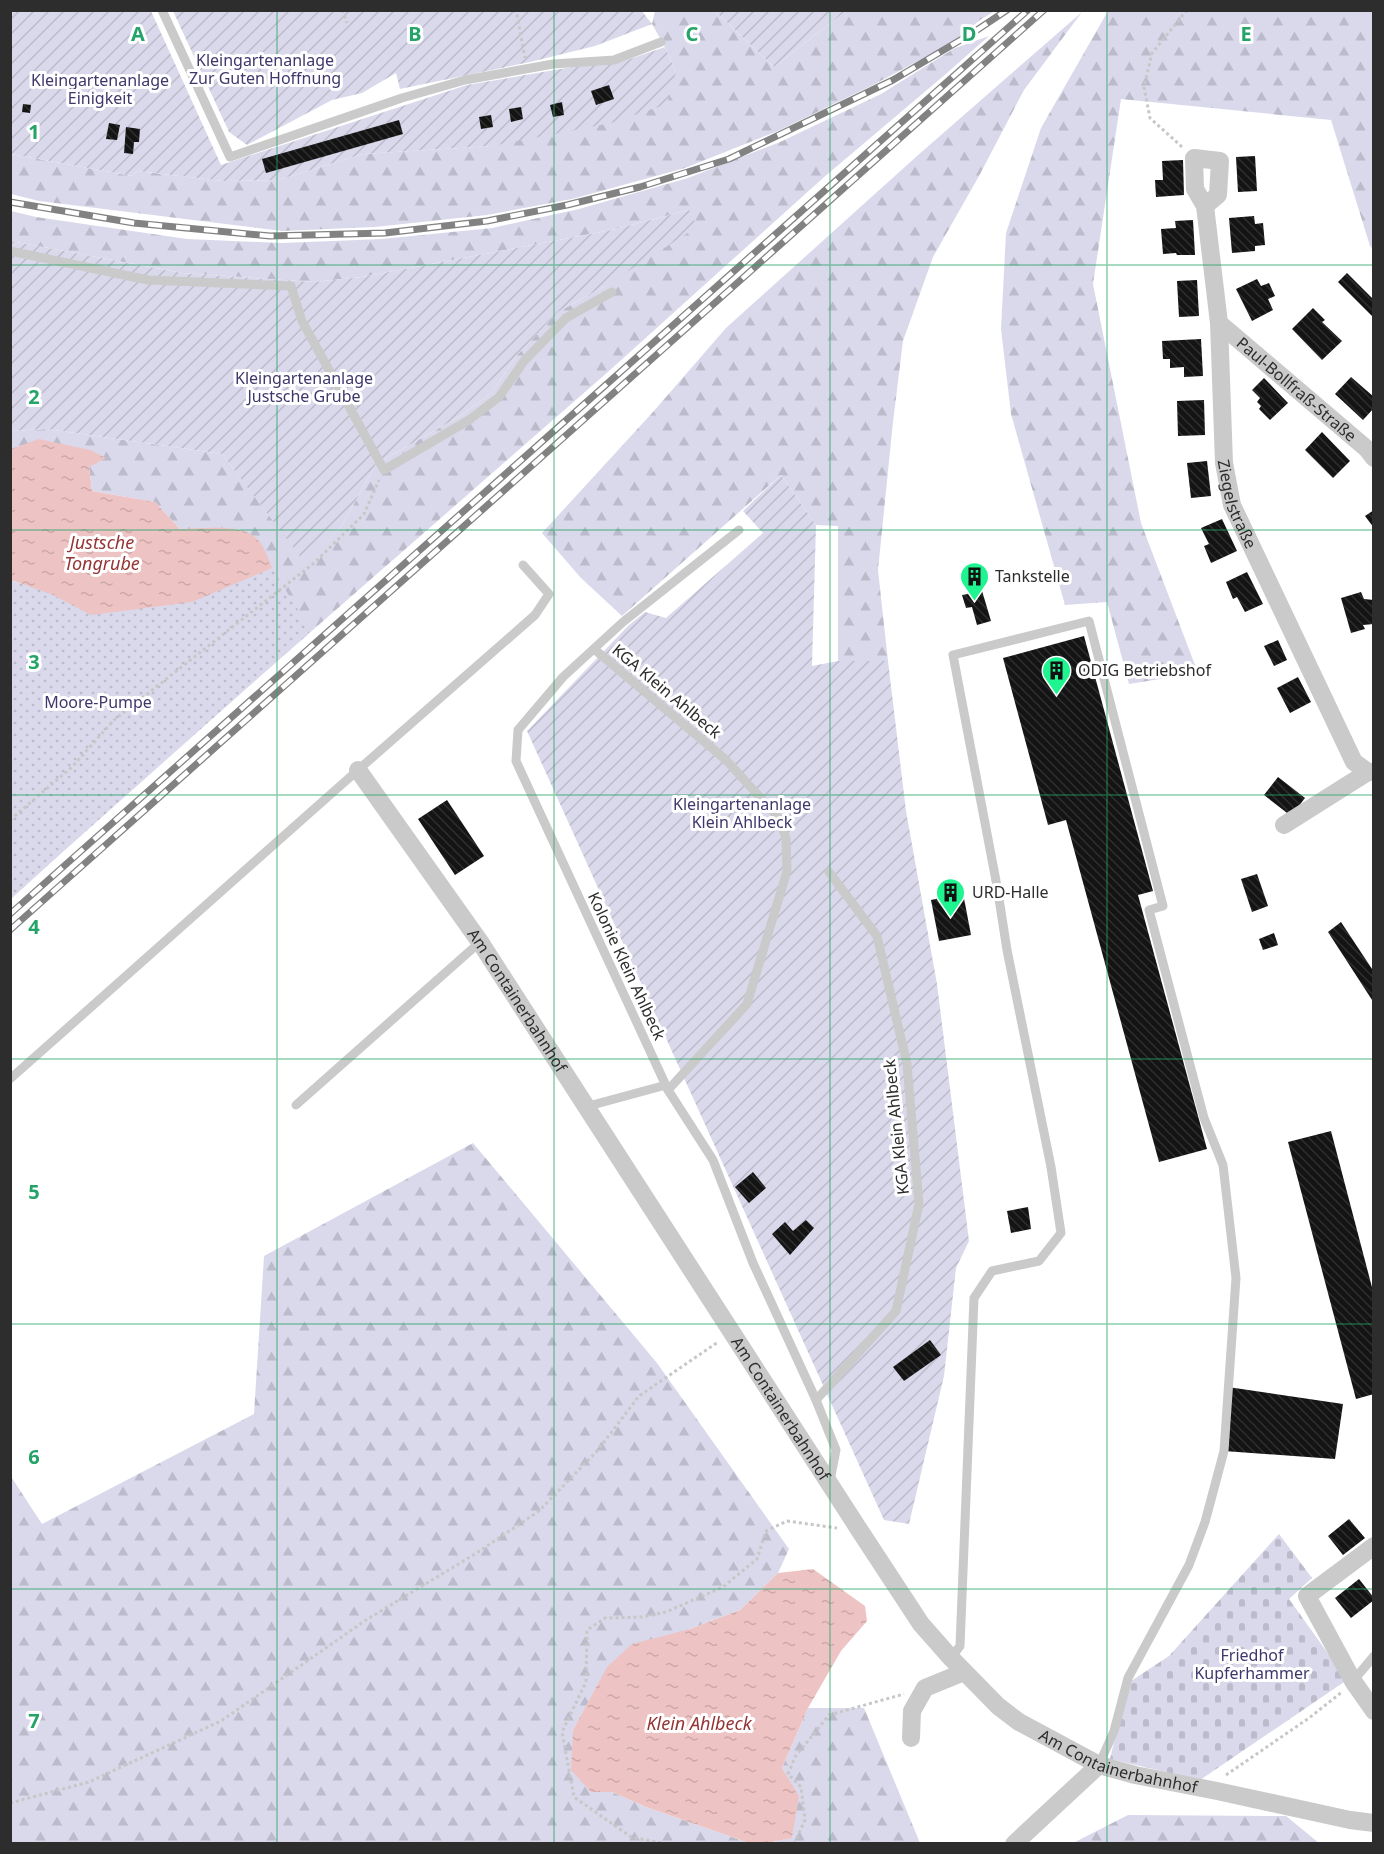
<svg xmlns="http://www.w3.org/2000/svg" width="1384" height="1854" viewBox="0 0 1384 1854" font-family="'Noto Sans',sans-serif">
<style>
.forest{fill:url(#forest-firs)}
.cemetery{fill:url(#cemetery-stones)}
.park{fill:url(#park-dots)}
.garden{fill:url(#garden-furrows)}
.water{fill:url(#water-ripples)}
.building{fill:url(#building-back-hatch)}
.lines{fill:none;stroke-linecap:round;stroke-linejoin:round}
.path{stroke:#c7c7c7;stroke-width:3;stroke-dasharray:3 3;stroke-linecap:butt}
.lane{stroke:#cacaca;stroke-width:9}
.street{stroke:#cacaca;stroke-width:18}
.rail-casing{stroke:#828282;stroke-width:7}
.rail{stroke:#fff;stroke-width:4.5;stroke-dasharray:14;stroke-linecap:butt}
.grid{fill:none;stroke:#24a468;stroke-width:1.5;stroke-opacity:0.55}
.labels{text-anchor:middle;stroke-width:6;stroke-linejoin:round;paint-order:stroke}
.park-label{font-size:16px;fill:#3e376c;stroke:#fff}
.street-label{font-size:16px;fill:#2d2d2d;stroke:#fff}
.poi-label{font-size:16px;fill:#2d2d2d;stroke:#fff;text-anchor:start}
.water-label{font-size:18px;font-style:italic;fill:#953435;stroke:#fff}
.grid-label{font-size:20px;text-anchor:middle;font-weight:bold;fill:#24a468;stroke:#fff;stroke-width:6;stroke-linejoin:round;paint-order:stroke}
</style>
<defs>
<pattern id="forest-firs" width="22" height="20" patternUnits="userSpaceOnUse" patternTransform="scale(1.5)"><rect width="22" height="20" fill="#dad9ec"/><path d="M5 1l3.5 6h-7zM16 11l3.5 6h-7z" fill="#bbbbcb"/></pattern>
<pattern id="cemetery-stones" width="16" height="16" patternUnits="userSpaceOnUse" patternTransform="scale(1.5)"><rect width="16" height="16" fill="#dad9ec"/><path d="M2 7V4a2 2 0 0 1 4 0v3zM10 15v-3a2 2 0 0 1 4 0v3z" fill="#bbbbcb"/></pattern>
<pattern id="park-dots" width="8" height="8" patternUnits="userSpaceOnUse" patternTransform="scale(1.5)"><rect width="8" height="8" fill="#dad9ec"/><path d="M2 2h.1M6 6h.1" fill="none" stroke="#bbbbcb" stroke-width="1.8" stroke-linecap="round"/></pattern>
<pattern id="garden-furrows" width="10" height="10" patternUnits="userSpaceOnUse" patternTransform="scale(1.5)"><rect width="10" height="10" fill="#dad9ec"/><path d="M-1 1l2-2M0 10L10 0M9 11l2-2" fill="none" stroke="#bbbbcb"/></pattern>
<pattern id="water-ripples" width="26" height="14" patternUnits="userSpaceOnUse" patternTransform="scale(1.5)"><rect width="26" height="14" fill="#eec3c3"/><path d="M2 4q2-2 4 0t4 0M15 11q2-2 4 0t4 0" fill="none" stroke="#cca8a8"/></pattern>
<pattern id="building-back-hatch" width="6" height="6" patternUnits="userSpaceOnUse" patternTransform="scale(1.5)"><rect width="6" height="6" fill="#141414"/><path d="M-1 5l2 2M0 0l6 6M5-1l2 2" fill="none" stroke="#2e2e2e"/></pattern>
</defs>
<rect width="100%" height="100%" fill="#fff"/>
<g class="forest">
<polygon points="655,11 715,11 774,67 846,11 995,11 980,20 953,42 875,84 778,131 685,168 572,199 487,215 375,227 282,231 39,201 11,194 11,154 132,176 137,171 223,181 278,180 363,154 492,146 676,72 665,47 652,24"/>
<polygon points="1108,11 1374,11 1373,249 1370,246 1331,120 1121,99 1093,284 1141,523 1198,673 1129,684 1107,602 1065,605 1011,414 1001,329 1006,233 1041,128"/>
<polygon points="1082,12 1024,90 979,176 933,257 903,341 893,422 878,570 888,661 838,661 838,526 816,525 781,475 622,616 581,578 542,533 653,412 726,328 917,156"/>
<polygon points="989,36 947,73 823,178 609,371 138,783 11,899 11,580 17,583 242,529 180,529 155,502 92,491 89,467 11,449 11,431 47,429 222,454 305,562 341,527 376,464 462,415 492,392 517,355 558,312 605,286 689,210 612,230 362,277 313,282 182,273 11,241 11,211 36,217 187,239 282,243 382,239 492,228 579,209 688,178 780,142 881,94 955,48"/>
<polygon points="473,1143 657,1363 789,1549 778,1573 740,1610 690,1629 607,1668 573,1730 591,1792 612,1792 646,1807 749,1843 11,1843 10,1475 42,1524 254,1414 264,1256"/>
<polygon points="808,1708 864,1708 920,1843 767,1844 792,1837 798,1796 782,1768"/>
<polygon points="1128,1815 1286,1816 1319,1843 1073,1843"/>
</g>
<polygon class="cemetery" points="1279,1534 1312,1578 1289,1599 1347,1680 1200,1780 1110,1759 1128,1683 1169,1656"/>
<polygon class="park" points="272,568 311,631 11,898 11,580 51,594 91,615 192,602"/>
<g class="garden">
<polygon points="641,10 652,24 595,46 530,62 400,89 396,73 362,93 332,100 247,145 229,132 173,11"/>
<polygon points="10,11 151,11 221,165 467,85 572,67 624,61 665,47 676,72 667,104 611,123 492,146 363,154 278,180 223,181 137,171 132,176 11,154"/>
<polygon points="715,11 846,11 774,67"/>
<polygon points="689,210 697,227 605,286 558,312 517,355 492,392 462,415 376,464 341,527 305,563 222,454 47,429 11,431 11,241 182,273 313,282 362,277 612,230"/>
<polygon points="781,475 816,525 812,666 838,661 888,661 906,811 937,984 969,1241 956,1268 944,1376 909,1524 884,1520 527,731 628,626 645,612 666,618 763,533 743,511"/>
</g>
<g class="water">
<path d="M39,439L90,450L106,458L89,467L92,491L155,502L180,529C201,529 240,523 256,538C264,545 268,558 272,568L192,602L91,615L51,594L11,580V449Z"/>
<polygon points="813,1569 865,1606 867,1621 841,1651 808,1708 782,1768 799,1796 792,1838 767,1843 749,1843 646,1807 612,1792 591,1792 571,1770 573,1730 607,1667 632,1644 690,1629 740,1610 778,1573"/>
</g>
<g class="building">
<polygon points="609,85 614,99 596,105 591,91"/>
<polygon points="562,102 564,115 553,117 550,105"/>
<polygon points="23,104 31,105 30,113 22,112"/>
<polygon points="521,107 523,119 511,122 509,109"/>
<polygon points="491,115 493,127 481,129 479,117"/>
<polygon points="399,120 403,134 266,173 262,159"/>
<polygon points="109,123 120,125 117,140 106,139"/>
<polygon points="126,127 140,129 139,142 134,142 133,154 124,153"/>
<polygon points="1255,156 1257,191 1238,192 1236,157"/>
<polygon points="1183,160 1184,195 1156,197 1155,180 1163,180 1162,161"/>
<polygon points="1254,216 1255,224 1263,223 1265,245 1255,246 1255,251 1232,253 1229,218"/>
<polygon points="1193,220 1195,255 1177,255 1176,253 1163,254 1161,229 1176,228 1175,221"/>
<polygon points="1347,273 1374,300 1374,318 1338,282"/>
<polygon points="1257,279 1261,286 1269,283 1275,296 1268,299 1273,310 1252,321 1236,289"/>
<polygon points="1197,280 1199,316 1179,317 1177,281"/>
<polygon points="1313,308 1325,320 1322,322 1342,341 1322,360 1292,329"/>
<polygon points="1201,339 1203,376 1184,377 1184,367 1170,368 1170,359 1163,359 1162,341"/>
<polygon points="1351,377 1374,397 1374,408 1363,420 1335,394"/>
<polygon points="1264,378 1288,403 1270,420 1259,409 1261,406 1257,402 1260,398 1252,390"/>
<polygon points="1204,400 1205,435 1178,436 1177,401"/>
<polygon points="1322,432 1350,461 1333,478 1305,450"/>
<polygon points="1207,461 1211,496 1191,498 1187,463"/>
<polygon points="1374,510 1374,528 1365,516"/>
<polygon points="1222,519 1237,551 1211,563 1204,546 1209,544 1201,528"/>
<polygon points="1247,572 1263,604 1245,612 1237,597 1233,599 1226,582"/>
<polygon points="977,574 991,621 977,625 972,607 966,608 962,595 968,594 962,577"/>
<polygon points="1361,592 1364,599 1374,600 1374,624 1363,625 1365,629 1351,633 1341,598"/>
<polygon points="1084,636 1153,891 1138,895 1207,1149 1159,1162 1066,820 1048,825 1003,658"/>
<polygon points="1278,640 1287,660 1274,666 1264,646"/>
<polygon points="1298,677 1311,702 1290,713 1277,688"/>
<polygon points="1278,777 1305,798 1291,816 1264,795"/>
<polygon points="447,800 484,856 455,875 418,819"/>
<polygon points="1257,874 1268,906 1252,912 1241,879"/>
<polygon points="963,893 971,935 939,941 931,900"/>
<polygon points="1341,922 1374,972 1374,1003 1328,932"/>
<polygon points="1274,933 1278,945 1263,950 1259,939"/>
<polygon points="1331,1131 1374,1295 1374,1394 1356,1399 1288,1142"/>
<polygon points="753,1172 766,1188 749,1203 735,1187"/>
<polygon points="1028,1207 1031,1229 1011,1233 1007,1211"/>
<polygon points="806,1220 814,1228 790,1255 772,1234 785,1222 793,1231"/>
<polygon points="930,1340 941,1355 904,1381 893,1367"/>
<polygon points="1228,1387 1343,1404 1335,1459 1224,1451"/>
<polygon points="1349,1519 1365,1538 1343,1555 1328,1536"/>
<polygon points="1359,1579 1374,1598 1374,1600 1351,1618 1335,1598"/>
</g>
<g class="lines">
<g class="path">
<polyline points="342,10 347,23"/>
<polyline points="513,10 517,15 525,58"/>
<polyline points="1182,147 1150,118 1144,87 1152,53 1187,10"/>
<polyline points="10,820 72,767 114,720 314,563 364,514 379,480"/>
<polyline points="1226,1775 1309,1718 1342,1692"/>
<polyline points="10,1803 89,1782 221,1721 366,1620 475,1554 539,1511 598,1450 639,1396 718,1342"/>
<polyline points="667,1844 631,1837 574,1797 562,1732 586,1682 587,1630 605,1618 643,1617 666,1612 723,1587 757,1559 766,1531 787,1521 837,1528"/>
<polyline points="794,1844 805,1820 801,1787 788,1774 795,1757 829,1715 904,1694"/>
</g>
<g class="lane">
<polyline points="162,10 230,157 402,98 465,80 553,64 614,60 661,42"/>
<polyline points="10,251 148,280 291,286 302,321 384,470 469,420 499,397 524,361 566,318 612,292"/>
<polyline points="739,530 623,622 563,677 518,730 516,761 668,1090 713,1160 753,1263 816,1400 836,1450 830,1481"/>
<polyline points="594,649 726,760 778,817 786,838 787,871 747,1004 668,1090"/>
<polyline points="10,1079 358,770 535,615 549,594 523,565"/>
<polyline points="296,1105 480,942"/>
<polyline points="585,1107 666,1085"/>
<polyline points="816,1400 896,1311 919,1204 907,1064 877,936 829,872"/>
<polyline points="951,1658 960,1646 974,1298 992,1271 1039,1261 1061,1233 1051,1167 1007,950 997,886 953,655 1089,621 1163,906 1149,910 1204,1118 1223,1165 1236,1278 1224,1451 1205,1522 1189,1565 1128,1678 1114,1731 1099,1765"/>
<polyline points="1353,1681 1374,1656"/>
</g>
<g class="street">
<path id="s1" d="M1205,206L1218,195L1220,161L1194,158L1195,189L1205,206L1219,323L1224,463L1232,505L1354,762L1368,772H1374"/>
<path id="s2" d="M1219,323L1367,449L1374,458"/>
<path id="s3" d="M358,770L480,942L860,1531L921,1624L951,1658L998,1706L1019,1722L1099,1765L1135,1775L1217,1791L1350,1820L1374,1823"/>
<polyline points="1284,825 1368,772"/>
<polyline points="1374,1546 1307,1596 1353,1681 1374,1711"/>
<polyline points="911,1738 912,1711 925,1688 964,1672"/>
<polyline points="1014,1844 1099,1765"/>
</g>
<defs>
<g id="rail">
<polyline points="10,202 134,223 270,236 385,233 487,221 567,205 640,187 729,159 893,80 974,32 1007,10"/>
<polyline points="10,914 1028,10"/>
<polyline points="10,930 1044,10"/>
</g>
</defs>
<use href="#rail" class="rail-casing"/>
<use href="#rail" class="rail"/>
</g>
<path class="grid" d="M277,10V1844M554,10V1844M830,10V1844M1107,10V1844M10,265H1374M10,530H1374M10,795H1374M10,1059H1374M10,1324H1374M10,1589H1374"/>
<defs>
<symbol id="building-pin" viewBox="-11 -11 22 30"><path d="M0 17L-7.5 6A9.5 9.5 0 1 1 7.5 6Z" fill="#1ef490" stroke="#fff"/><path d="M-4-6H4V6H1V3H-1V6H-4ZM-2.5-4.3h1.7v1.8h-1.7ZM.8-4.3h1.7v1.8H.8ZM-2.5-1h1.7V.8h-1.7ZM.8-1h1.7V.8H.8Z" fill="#111"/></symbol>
</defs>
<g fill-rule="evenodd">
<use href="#building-pin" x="958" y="560" width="33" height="45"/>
<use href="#building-pin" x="1040" y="654" width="33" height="45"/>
<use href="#building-pin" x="934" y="876" width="33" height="45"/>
</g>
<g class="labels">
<g class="park-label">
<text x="265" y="66">Kleingartenanlage<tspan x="265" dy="18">Zur Guten Hoffnung</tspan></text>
<text x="100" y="86">Kleingartenanlage<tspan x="100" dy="18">Einigkeit</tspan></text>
<text x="304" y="384">Kleingartenanlage<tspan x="304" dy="18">Justsche Grube</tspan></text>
<text x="98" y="708">Moore-Pumpe</text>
<text x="742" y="810">Kleingartenanlage<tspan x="742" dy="18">Klein Ahlbeck</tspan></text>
<text x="1252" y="1661">Friedhof<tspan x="1252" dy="18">Kupferhammer</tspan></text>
</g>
<g class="street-label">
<text dy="6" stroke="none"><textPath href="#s2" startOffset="102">Paul-Bollfraß-Straße</textPath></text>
<text dy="6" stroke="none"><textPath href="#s1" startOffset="429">Ziegelstraße</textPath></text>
<text transform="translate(667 691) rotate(40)" y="6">KGA Klein Ahlbeck</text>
<text transform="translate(627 966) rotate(65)" y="6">Kolonie Klein Ahlbeck</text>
<text dy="6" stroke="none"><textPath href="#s3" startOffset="280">Am Containerbahnhof</textPath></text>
<text transform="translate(896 1127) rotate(-96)" y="6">KGA Klein Ahlbeck</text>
<text dy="6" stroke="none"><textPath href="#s3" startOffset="766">Am Containerbahnhof</textPath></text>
<text dy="6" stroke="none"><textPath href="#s3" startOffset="1270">Am Containerbahnhof</textPath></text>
</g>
<g class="poi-label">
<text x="995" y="582">Tankstelle</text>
<text x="1078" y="676">ODIG Betriebshof</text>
<text x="972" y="898">URD-Halle</text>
</g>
<g class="water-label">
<text x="102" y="549">Justsche<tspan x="102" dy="21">Tongrube</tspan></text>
<text x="699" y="1730">Klein Ahlbeck</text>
</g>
</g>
<g class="grid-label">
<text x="138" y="41">A</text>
<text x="415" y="41">B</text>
<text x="692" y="41">C</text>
<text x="969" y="41">D</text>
<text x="1246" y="41">E</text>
<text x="34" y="139">1</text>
<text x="34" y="404">2</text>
<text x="34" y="669">3</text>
<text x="34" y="934">4</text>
<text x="34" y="1199">5</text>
<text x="34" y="1464">6</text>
<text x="34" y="1728">7</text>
</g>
<rect width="1384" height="1854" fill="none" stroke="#2d2d2d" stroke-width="24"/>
</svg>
